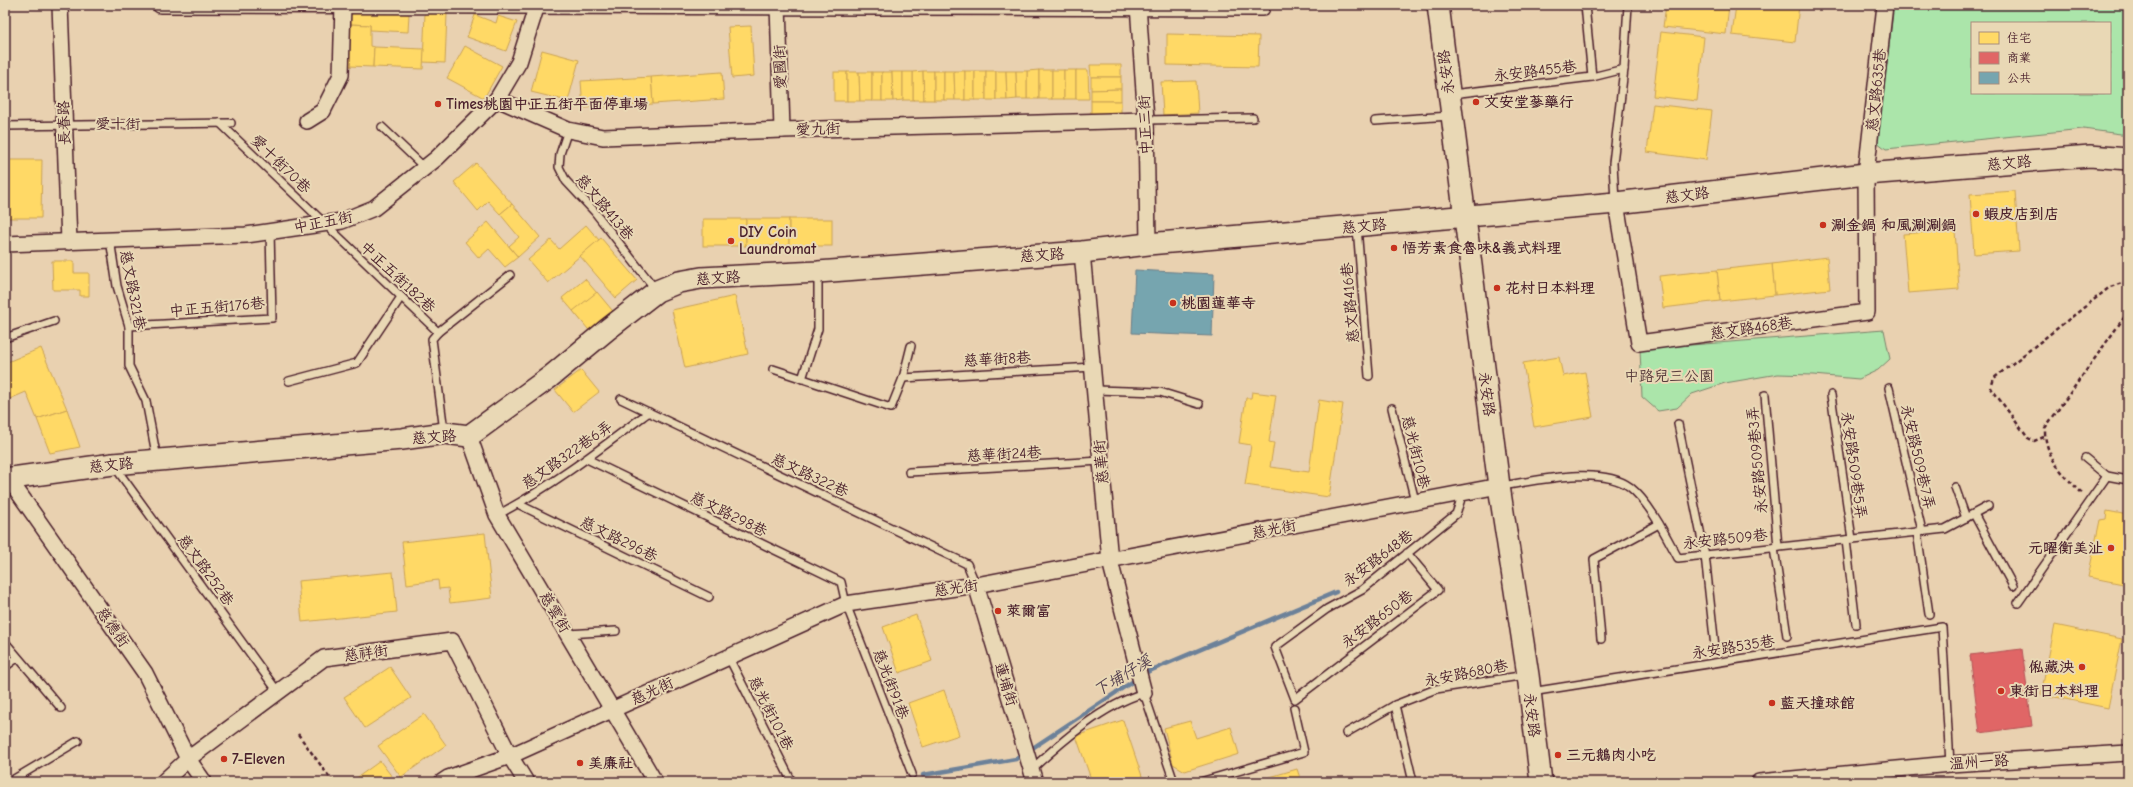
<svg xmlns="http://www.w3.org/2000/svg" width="2133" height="787" viewBox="0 0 2133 787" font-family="'Comic Neue','LXGW WenKai TC',sans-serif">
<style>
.green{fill:#abe5aa;stroke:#7a826a;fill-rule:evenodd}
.homes{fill:#ffd966;stroke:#c9a154}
.shops{fill:#e06666;stroke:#b35154}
.public{fill:#76a5af;stroke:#697d87}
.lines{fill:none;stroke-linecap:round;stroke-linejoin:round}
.stream{stroke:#6c8199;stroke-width:4.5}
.lane-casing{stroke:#4a1f2b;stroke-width:10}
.street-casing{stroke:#4a1f2b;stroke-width:18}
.secondary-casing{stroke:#4a1f2b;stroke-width:24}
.path{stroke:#4a1f2b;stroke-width:2.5;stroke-dasharray:4 3;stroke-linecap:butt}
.lane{stroke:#e9d8b5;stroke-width:7}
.street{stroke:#e9d8b5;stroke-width:15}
.secondary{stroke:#e9d8b5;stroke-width:21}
.poi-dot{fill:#c8321e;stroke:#e9d8b5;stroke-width:1.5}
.labels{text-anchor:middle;stroke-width:4;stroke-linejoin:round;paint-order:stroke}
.street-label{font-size:15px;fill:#4a1f2b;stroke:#e9d8b5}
.poi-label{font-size:15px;font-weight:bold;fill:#4a1f2b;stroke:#e9d8b5;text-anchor:start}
.park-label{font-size:15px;fill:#593d3e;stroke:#e9d8b5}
.water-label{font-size:16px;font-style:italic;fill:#554050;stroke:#e9d8b5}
</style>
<rect width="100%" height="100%" fill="#e9d1b0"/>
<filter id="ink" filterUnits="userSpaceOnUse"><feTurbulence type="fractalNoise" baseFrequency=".025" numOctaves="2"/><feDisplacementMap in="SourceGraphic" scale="8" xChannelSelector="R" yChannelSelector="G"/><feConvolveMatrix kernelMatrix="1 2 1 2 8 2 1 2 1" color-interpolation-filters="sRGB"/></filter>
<g filter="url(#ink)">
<g class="green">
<path d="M1894,5H2128V135L2083,129L1886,149L1877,142ZM1972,23H2110V93H1972Z"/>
<polygon points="1884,330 1890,359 1878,370 1859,379 1813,375 1778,374 1725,383 1692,394 1677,408 1658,411 1642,397 1640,349"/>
</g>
<g class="homes">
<polygon points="1666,5 1729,5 1726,34 1663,27"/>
<polygon points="1736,5 1799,5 1795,42 1732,35"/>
<polygon points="350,11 409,14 408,32 370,30 370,25 349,24"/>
<polygon points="425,13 447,14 445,63 423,62"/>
<polygon points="475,15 496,23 498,16 517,22 506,51 467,37"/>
<polygon points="349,24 370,25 370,46 374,47 373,67 348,66"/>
<polygon points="751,26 754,76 732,78 728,27"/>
<polygon points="1661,32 1704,37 1697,101 1653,96"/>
<polygon points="1167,34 1259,36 1258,67 1167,65"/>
<polygon points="465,46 502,66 484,98 447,78"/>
<polygon points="374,47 424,49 423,69 373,67"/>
<polygon points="542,50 579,60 568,101 531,92"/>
<polygon points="1090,65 1121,65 1121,77 1091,77"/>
<polygon points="1039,70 1039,99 1027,99 1027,71"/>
<rect x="1039" y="70" width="13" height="29"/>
<rect x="1052" y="70" width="12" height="29"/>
<rect x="1064" y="70" width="12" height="29"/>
<polygon points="1076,70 1088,70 1089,99 1076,99"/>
<polygon points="923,71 924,100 913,100 913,72"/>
<polygon points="923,71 934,71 934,100 924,100"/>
<rect x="934" y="71" width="10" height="29"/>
<polygon points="944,71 954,71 955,100 944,100"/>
<polygon points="954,71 965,71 965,100 955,100"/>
<rect x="965" y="71" width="10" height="29"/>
<rect x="975" y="71" width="11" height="29"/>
<rect x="986" y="71" width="10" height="29"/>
<polygon points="996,71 1006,71 1007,100 996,100"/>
<polygon points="1006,71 1016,71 1017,99 1007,100"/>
<polygon points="1016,71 1027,71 1027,99 1017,99"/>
<polygon points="722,72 724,99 653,104 651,77"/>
<rect x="834" y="72" width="13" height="29"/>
<polygon points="847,72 859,72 860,101 847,101"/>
<polygon points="859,72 872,72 872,101 860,101"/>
<rect x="872" y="72" width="10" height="29"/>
<polygon points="882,72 892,72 893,101 882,101"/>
<polygon points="892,72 903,72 903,100 893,101"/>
<rect x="903" y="72" width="10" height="28"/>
<polygon points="651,77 653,104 583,108 581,81"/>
<polygon points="1091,77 1121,77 1121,89 1091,90"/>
<polygon points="1196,81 1198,113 1163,115 1161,82"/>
<polygon points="1121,89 1121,101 1091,101 1091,90"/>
<rect x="1091" y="101" width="30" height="13"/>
<polygon points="1653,104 1712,111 1706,160 1647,152"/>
<polygon points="5,160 42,160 41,218 5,218"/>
<polygon points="476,163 512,204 500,214 488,201 478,211 454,182"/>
<polygon points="2015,191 2019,251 1974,254 1970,194"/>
<polygon points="512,204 540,237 518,257 509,246 519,237 500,214"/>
<rect x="703" y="219" width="43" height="27"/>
<rect x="746" y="219" width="43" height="27"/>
<rect x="789" y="219" width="43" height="27"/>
<polygon points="488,222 518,257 505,267 489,249 479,258 465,242"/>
<polygon points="586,225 599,240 548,283 528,260 551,240 559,249"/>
<polygon points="1955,230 1959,289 1908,293 1903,234"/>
<polygon points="601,238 637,280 616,298 580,256"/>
<polygon points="1827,257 1830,289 1775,295 1772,264"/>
<polygon points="52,261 74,261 74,273 89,273 89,296 80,296 80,290 53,290"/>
<polygon points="1772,264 1775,295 1720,301 1717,270"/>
<polygon points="1717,270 1720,301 1663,308 1659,276"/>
<polygon points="585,279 608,306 585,325 562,298"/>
<polygon points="597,292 617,316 593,335 573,311"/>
<polygon points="735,296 748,354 685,368 672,310"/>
<polygon points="41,348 67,409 37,419 26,392 5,401 5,363"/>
<polygon points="1559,357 1563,376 1585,372 1593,417 1534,427 1523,363"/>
<polygon points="581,370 599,392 573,412 555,390"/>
<polygon points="1252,392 1276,395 1269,442 1274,443 1270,467 1309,472 1319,400 1343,404 1329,497 1245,485 1251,445 1239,443 1246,398 1251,398"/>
<polygon points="67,409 80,447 50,453 37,419"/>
<polygon points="2107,511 2128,515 2128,585 2088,577 2100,520 2106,519"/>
<polygon points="485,533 492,598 450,603 448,588 439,589 438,580 407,584 402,542"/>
<polygon points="393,572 397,612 302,622 298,581"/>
<polygon points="916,615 932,661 899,673 883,627"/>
<polygon points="2055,625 2122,639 2108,708 2041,694"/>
<polygon points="390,667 411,698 365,728 344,697"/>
<polygon points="944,690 959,735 923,747 908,703"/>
<polygon points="424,714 446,745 401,777 378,746"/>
<polygon points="1123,720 1144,782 1092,782 1076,736"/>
<polygon points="1190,721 1196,738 1231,727 1239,754 1185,771 1173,764 1164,728"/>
<polygon points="380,761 396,782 351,782"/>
<polygon points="1297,769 1301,781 1253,782"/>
</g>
<polygon class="shops" points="2022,649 2032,726 1980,733 1970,655"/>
<polygon class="public" points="1135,270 1214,274 1212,336 1132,333"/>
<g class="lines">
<polyline class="stream" points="923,775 1016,759 1147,672 1336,592"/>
<defs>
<g id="lane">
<polyline points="1585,5 1592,77"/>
<polyline points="1452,94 1592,77 1624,69"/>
<polyline points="1146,120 1253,118"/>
<polyline points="1375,121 1450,116"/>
<polyline points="220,123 438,332 510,275"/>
<polyline points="5,126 231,123"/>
<polyline points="382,127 425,168"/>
<polyline points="568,130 560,154 559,167 566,181 594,211 656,290"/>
<polyline points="1615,202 1613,163 1624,69 1628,5"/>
<polyline points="1357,227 1369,376"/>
<polyline points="110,239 117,286 129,326 129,366 146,401 157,459"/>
<polyline points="129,326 272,318 270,231"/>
<polyline points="438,332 432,339 444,431"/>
<polyline points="5,338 54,321"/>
<polyline points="773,369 891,408 903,378 911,346"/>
<polyline points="903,378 1093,367"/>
<polyline points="802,379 818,329 818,274"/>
<polyline points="289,381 357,363 401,297"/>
<polyline points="1889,388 1922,531"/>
<polyline points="1095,390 1160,392 1199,404"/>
<polyline points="1765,395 1778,547"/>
<polyline points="1831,395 1852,539"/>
<polyline points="621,399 967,564 976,585"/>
<polyline points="1392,408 1415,501"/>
<polyline points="1678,424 1705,555 1715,647"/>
<polyline points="2085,458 2107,476 2128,480"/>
<polyline points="587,459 841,582 846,604 912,774"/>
<polyline points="115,467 278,692"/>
<polyline points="909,472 1101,461"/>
<path d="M1501,486C1535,481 1601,465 1630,487C1650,503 1666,536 1678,558L1945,529L1988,506"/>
<polyline points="1955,487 1966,518"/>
<polyline points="518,504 709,597"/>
<polyline points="1974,514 2013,586"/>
<path d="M497,515C551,487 600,449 649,412"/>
<polyline points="1917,532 1929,614"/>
<polyline points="1846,540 1856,624"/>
<polyline points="1774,548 1787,636"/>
<polyline points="1407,553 1438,590 1295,699 1275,647 1327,609 1362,590 1456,514 1463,493"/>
<polyline points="2018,603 2107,476"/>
<polyline points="568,634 616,631"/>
<polyline points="1601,639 1594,559 1659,524"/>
<polyline points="5,642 61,708"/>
<polyline points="728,656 792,782"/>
<polyline points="5,667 17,658"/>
<polyline points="1531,692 1942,627 1950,764"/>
<polyline points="1395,705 1413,782"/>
<polyline points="1346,733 1395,705 1436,689 1526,675"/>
<path d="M1031,770C1062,741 1103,705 1144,693L1174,782"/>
<polyline points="9,782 78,741"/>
<polyline points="1200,782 1304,752 1294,708"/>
</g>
<g id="street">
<polyline points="60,5 69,242"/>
<polyline points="160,5 1262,8"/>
<polyline points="778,5 782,130"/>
<polyline points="1138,5 1146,120 1148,244"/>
<polyline points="497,99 568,130 603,137 782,130 1146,120"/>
<polyline points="307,121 323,111 341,75 343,5"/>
<polyline points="1616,203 1639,343 1867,312 1866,174 1885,5"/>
<polyline points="5,244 246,235 342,221 374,208 437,158 497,99 519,62 537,5"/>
<polyline points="1082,252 1110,561 1144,693"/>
<polyline points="469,436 497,515 655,782"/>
<polyline points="9,479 145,673 188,759 204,782"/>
<polyline points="976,585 1035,782"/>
<polyline points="163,782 188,759 324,658 452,641 510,756 526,782"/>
<polyline points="442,782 448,778 510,756 846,604 976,585 1499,486"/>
<polyline points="1759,782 1950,764 2128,753"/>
</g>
<g id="secondary">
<polyline points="1438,5 1499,486 1528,675 1541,782"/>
<polyline points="5,479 113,464 402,439 445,433 469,436 550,377 608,329 657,291 679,282 701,278 818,272 1082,252 1148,244 1616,203 1866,174 2090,156 2128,159"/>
</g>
</defs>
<use href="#lane" class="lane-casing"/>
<use href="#street" class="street-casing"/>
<use href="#secondary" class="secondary-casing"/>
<g class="path">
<polyline points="2044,437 2034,441 2028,438 1991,388 1994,378 2110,287 2122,283 2128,286"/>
<path d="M2082,493C2063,475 2044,456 2045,428L2128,312"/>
<polyline points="298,734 333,782"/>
</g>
<use href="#lane" class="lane"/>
<use href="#street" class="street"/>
<use href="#secondary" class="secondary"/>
</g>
</g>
<g class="poi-dot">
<circle cx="1476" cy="102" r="4"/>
<circle cx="438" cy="104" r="4"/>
<circle cx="1976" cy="214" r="4"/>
<circle cx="1823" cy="225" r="4"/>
<circle cx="731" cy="241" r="4"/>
<circle cx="1394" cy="248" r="4"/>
<circle cx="1497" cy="288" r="4"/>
<circle cx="1173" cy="303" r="4"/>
<circle cx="2111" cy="548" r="4"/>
<circle cx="998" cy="611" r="4"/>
<circle cx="2082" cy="667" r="4"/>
<circle cx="2001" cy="691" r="4"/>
<circle cx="1772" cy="703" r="4"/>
<circle cx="1558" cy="755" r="4"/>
<circle cx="224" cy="759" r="4"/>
<circle cx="580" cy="763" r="4"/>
</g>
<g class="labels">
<g class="street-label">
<text transform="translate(780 67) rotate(-92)" y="5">愛國街</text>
<text transform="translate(1535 71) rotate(-7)" y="5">永安路455巷</text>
<text transform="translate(1446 72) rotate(-97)" y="5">永安路</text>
<text transform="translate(1876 90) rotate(-84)" y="5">慈文路635巷</text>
<text transform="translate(64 123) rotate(-92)" y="5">長春路</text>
<text x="118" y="129">愛十街</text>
<text transform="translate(1145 125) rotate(-92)" y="5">中正三街</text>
<text transform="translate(818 129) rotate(-2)" y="5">愛九街</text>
<text transform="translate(2009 163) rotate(-5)" y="5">慈文路</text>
<text transform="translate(281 164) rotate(44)" y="5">愛十街70巷</text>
<text transform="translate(1687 195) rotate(-7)" y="5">慈文路</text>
<text transform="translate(605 207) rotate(50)" y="5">慈文路413巷</text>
<text transform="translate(323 222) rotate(-11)" y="5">中正五街</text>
<text transform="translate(1364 226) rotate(-5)" y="5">慈文路</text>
<text transform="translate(1042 255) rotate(-4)" y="5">慈文路</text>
<text transform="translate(398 277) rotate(43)" y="5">中正五街182巷</text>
<text transform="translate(718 278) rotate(-4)" y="5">慈文路</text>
<text transform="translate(133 290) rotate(79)" y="5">慈文路321巷</text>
<text transform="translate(1350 303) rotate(-95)" y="5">慈文路416巷</text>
<text transform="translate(217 307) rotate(-5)" y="5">中正五街176巷</text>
<text transform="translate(1751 328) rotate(-8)" y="5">慈文路468巷</text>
<text transform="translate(997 359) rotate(-3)" y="5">慈華街8巷</text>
<text transform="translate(1487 394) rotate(83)" y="5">永安路</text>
<text transform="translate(434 437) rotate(-4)" y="5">慈文路</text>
<text transform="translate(1416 452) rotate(76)" y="5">慈光街10巷</text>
<text transform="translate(1004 454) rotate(-3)" y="5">慈華街24巷</text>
<text transform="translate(567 455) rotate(-35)" y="5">慈文路322巷6弄</text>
<text transform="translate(1918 457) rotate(77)" y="5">永安路509巷7弄</text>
<text transform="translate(1757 460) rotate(-95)" y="5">永安路509巷3弄</text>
<text transform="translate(1101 462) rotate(-95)" y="5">慈華街</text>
<text transform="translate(111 465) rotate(-6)" y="5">慈文路</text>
<text transform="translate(1854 465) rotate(82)" y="5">永安路509巷5弄</text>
<text transform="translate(810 475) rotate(25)" y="5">慈文路322巷</text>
<text transform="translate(729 514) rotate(26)" y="5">慈文路298巷</text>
<text transform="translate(1274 529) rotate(-11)" y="5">慈光街</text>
<text transform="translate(619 539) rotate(26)" y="5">慈文路296巷</text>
<text transform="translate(1725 539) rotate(-6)" y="5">永安路509巷</text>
<text transform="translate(1378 558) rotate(-37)" y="5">永安路648巷</text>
<text transform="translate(206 570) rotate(54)" y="5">慈文路252巷</text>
<text transform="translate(956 588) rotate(-8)" y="5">慈光街</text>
<text transform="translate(555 612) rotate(59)" y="5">慈雲街</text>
<text transform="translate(1377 619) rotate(-37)" y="5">永安路650巷</text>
<text transform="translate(113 627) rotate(55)" y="5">慈德街</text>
<text transform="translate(1733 647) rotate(-9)" y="5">永安路535巷</text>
<text transform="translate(366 653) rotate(-8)" y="5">慈祥街</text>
<text transform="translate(1466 673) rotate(-11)" y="5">永安路680巷</text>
<text transform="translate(891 684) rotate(69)" y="5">慈光街91巷</text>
<text transform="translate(1006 684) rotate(73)" y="5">蓮埔街</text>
<text transform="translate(652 691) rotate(-25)" y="5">慈光街</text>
<text transform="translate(771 713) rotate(63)" y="5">慈光街101巷</text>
<text transform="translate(1532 715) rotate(83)" y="5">永安路</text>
<text transform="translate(1979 762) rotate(-4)" y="5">溫州一路</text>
</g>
<g class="poi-label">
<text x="1484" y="107">文安堂蔘藥行</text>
<text x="446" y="109">Times桃園中正五街平面停車場</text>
<text x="1984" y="219">蝦皮店到店</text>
<text x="1831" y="230">涮金鍋 和風涮涮鍋</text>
<text x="739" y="237">DIY Coin<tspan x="739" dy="17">Laundromat</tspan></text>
<text x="1402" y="253">悟芳素食魯味&amp;義式料理</text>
<text x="1505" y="293">花村日本料理</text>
<text x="1181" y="308">桃園蓮華寺</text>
<text x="2103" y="553" text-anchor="end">元曜衡美沚</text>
<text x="1006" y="616">萊爾富</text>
<text x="2074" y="672" text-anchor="end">俬藏泱</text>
<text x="2009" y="696">東街日本料理</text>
<text x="1780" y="708">藍天撞球館</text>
<text x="1566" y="760">三元鵝肉小吃</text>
<text x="232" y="764">7-Eleven</text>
<text x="588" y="768">美廉社</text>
</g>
<g class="park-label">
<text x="1669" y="381">中路兒三公園</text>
</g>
<g class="water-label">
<text transform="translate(1122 675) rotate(-31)" y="6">下埔仔溪</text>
</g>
</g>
<rect width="2133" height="787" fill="none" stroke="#e9d8b5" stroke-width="20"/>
<rect x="10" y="10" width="2113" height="767" fill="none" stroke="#4a1f2b" stroke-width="1.5" filter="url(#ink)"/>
<rect x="1971" y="22" width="140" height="72" fill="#e9d8b5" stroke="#a98e7e"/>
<rect x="1979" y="32" width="20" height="12" fill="#ffd966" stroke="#a98e7e"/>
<text x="2007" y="42" font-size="12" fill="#4a1f2b">住宅</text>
<rect x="1979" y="52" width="20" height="12" fill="#e06666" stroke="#a98e7e"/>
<text x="2007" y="62" font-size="12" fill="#4a1f2b">商業</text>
<rect x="1979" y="72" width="20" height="12" fill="#76a5af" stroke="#a98e7e"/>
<text x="2007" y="82" font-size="12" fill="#4a1f2b">公共</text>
</svg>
